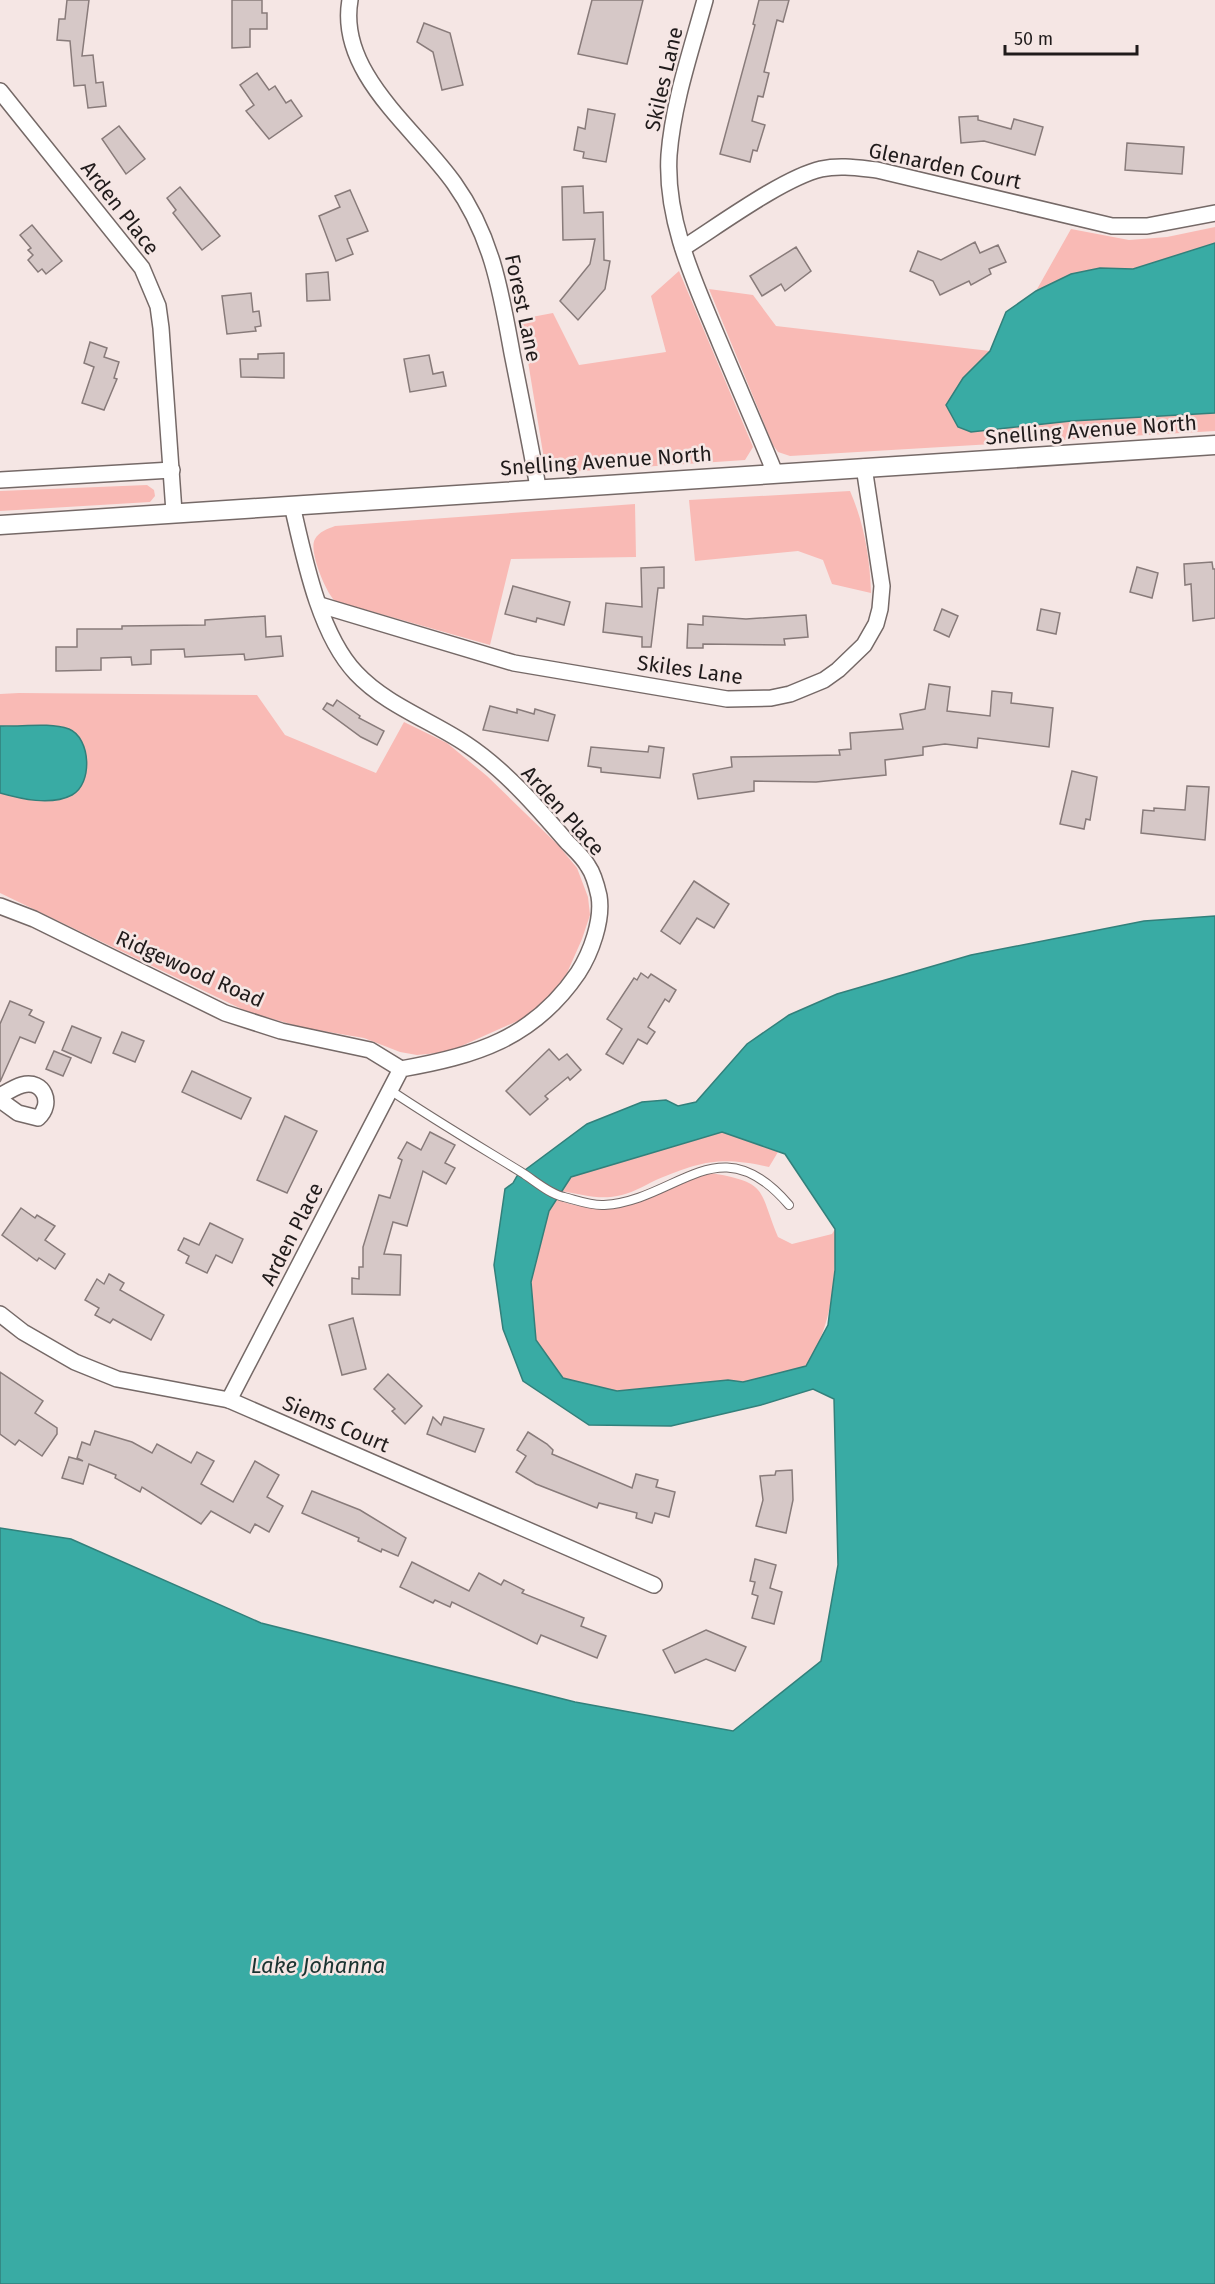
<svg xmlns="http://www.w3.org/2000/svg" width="1215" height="2284" viewBox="0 0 1215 2284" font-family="'Fira Sans',sans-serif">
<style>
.green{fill:#f9bab5}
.water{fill:#39aba4;stroke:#32807b;stroke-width:1.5;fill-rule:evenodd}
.building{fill:#d6c8c7;stroke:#887b7a;stroke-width:1.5}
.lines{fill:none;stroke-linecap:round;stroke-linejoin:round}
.service-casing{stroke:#756967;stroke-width:10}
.minor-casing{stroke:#756967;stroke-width:18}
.tertiary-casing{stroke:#756967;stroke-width:21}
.service{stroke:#fff;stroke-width:8}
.minor{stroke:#fff;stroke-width:15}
.tertiary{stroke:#fff;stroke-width:18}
.labels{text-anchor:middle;stroke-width:5;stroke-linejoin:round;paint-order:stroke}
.street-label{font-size:21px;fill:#201b1b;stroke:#f5e6e4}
.water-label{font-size:22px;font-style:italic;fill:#1a3331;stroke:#f5e6e4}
</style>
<rect width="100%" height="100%" fill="#f5e6e4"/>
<g class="green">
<polygon points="1215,227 1215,243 1133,269 1100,268 1036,291 1071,229 1129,240 1167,237"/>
<polygon points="679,271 753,447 745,460 552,473 547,469 544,459 521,319 553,313 579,365 666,352 651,296"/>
<polygon points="709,289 753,295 776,326 990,351 963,378 971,432 1071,421 1215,413 1215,431 790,456 778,452 773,445"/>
<polygon points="147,485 154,490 155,496 150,502 0,511 0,491"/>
<path d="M850,491C864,523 870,558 871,593L832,584L823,560L798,551L695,561L689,500Z"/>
<path d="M635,504L636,557L511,559L490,645L335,601C326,593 308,550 315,539C319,532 327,529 335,526Z"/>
<polygon points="19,693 257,695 285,735 376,773 404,722 447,743 487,776 558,845 577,868 588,897 590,915 582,939 567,973 547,1001 522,1019 448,1052 417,1055 400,1052 364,1038 305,1028 248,1012 0,893 0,793 47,801 55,727 0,726 0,694"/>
<path d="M722,1132L778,1152L769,1167C721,1156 701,1161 656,1180C644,1186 630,1194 617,1196C600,1200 579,1194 562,1191L571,1177Z"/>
<path d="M711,1173C769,1183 758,1189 778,1237L792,1244L832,1234L835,1229C835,1279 834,1323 806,1366L743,1382L728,1380L617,1391L563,1378L536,1340L531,1282L549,1211L556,1199C615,1224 655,1188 711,1173Z"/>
</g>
<g class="water">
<polygon points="1215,243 1215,413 1071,421 971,432 958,427 946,405 963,378 990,351 1006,312 1036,291 1071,274 1100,268 1133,269"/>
<path d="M0,726C21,727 49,722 69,729C91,738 93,784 72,795C51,806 21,799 0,793Z"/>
<path d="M1215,916V2284H0V1528L71,1539L261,1623L575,1702L733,1731L821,1661L838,1565L834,1399L813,1389L761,1405L671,1426L589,1425L523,1381L503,1329L494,1265L505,1189L513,1183L517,1176L587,1124L642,1102L666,1100L678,1106L696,1102L747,1044L789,1015L837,994L971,955L1144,921ZM722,1132L785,1154L835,1229V1270L828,1325L806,1366L743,1382L728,1380L617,1391L563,1378L536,1340L531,1282L549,1211L571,1177Z"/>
</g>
<g class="building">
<polygon points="67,0 89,0 82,56 93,55 96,83 103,82 106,106 88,108 85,85 74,86 70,41 57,40 59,19 65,19"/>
<polygon points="232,0 262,0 262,13 267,13 267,29 250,29 250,47 232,48"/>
<polygon points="592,0 643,0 627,64 578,54"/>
<polygon points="759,0 789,0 783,22 777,20 764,72 769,73 763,97 758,96 752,121 765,125 757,151 753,150 750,162 720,154 755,25 753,24"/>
<polygon points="424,23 450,33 463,85 442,90 433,52 417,42"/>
<polygon points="257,73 269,90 275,86 286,103 291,100 302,116 269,139 246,111 254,105 240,85"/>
<polygon points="588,109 615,114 606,162 583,158 584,152 574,150 578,127 585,129"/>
<polygon points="978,116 978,120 1011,129 1014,119 1043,127 1035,155 984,141 961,143 959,117"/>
<polygon points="119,126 145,159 126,174 102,139"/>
<polygon points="1127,143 1184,147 1182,174 1125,170"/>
<polygon points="583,186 584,213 603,212 604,260 610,261 605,289 578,320 560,301 590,264 595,239 563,240 562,187"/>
<polygon points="180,187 220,236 202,250 173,213 176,210 167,198"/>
<polygon points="350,190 368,231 347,239 353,254 336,261 319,216 340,207 335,196"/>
<polygon points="32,225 62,261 46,274 42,269 38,272 28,260 33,255 28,250 31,248 20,235"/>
<polygon points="975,242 980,253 998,245 1006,262 989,269 991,274 971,285 969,281 940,295 933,281 910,271 918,251 941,260"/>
<polygon points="796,247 811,271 785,291 781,284 762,296 750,276"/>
<polygon points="328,272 330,300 307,301 306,274"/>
<polygon points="251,293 253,312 259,311 261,326 255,327 256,331 227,334 222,296"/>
<polygon points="90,342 107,348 104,357 119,362 114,378 117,379 104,410 82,403 94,367 84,363"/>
<polygon points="284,353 284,378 241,377 240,359 258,359 258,354"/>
<polygon points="429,355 433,374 443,372 446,386 410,392 404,359"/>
<polygon points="1212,562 1213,569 1215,569 1215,618 1193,621 1191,584 1185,585 1184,564"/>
<polygon points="664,567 664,588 658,588 651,647 642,647 642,637 603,632 606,603 642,607 641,568"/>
<polygon points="1137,567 1158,573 1152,598 1130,592"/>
<polygon points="513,586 570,602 564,625 537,618 536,622 505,614"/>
<polygon points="942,609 958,616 949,637 934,630"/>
<polygon points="1041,609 1060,613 1056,634 1037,630"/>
<polygon points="806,615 808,637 784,639 785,645 703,644 703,648 687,648 688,624 703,625 703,616 746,619"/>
<polygon points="265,616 266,637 281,636 283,656 245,660 244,654 185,657 184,649 151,650 151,664 132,665 131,657 101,658 101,670 56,671 56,647 77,647 77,629 122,629 122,626 205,625 205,620"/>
<polygon points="929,684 950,687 947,711 990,716 992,691 1012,693 1011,703 1053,708 1049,747 978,738 977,748 945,744 923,747 923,755 885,760 886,775 816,782 754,781 754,791 698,799 693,774 732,767 731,757 840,755 839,750 851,749 850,733 903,729 900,714 925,709"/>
<polygon points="337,700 360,716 359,718 384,731 377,745 361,737 323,709 327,703 333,706"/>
<polygon points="490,706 517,713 517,709 534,714 535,709 555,715 548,741 483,730"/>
<polygon points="649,746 664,748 660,778 601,772 601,768 588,766 591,747 648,752"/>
<polygon points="1072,771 1097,777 1090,820 1086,819 1084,829 1060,824"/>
<polygon points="1187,786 1209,787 1205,840 1141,833 1143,810 1154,811 1154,808 1185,810"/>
<polygon points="694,881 729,904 714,928 697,918 680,944 661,931"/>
<polygon points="641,973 648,978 651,974 676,990 669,1002 665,999 648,1027 655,1032 647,1044 638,1039 623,1064 606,1054 622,1029 607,1019 634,978 637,980"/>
<polygon points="10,1001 32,1010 29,1015 44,1022 35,1043 20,1037 0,1082 0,1024"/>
<polygon points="72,1026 101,1038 91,1063 62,1050"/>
<polygon points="122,1032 144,1041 135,1062 113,1053"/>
<polygon points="549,1049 559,1060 567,1054 581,1070 570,1080 568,1077 545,1096 548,1099 530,1115 506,1091"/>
<polygon points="54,1051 71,1058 63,1076 46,1069"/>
<polygon points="192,1071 251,1098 241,1119 182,1092"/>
<polygon points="285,1116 317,1131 287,1193 257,1180"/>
<polygon points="430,1132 455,1145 445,1163 455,1168 446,1184 423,1171 407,1226 393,1222 384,1254 401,1255 400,1295 352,1294 352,1278 359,1279 359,1267 363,1267 363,1247 379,1195 390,1198 402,1160 398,1158 407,1142 421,1150"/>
<polygon points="21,1208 35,1218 37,1215 55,1226 45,1240 65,1254 55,1269 39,1258 37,1261 2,1235"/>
<polygon points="210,1223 243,1239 232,1263 216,1255 207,1273 186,1263 189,1256 178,1250 184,1238 199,1245"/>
<polygon points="109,1274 124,1283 120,1290 164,1315 151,1340 113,1319 110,1323 95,1315 99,1308 85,1300 97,1279 104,1284"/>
<polygon points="353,1318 366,1369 342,1375 329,1325"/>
<polygon points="0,1372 43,1401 35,1413 57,1428 57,1434 42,1456 19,1440 15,1445 0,1434"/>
<polygon points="388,1374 422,1406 405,1424 392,1411 395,1409 374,1389"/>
<polygon points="433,1417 441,1425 444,1417 484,1429 475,1452 427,1434"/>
<polygon points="95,1431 132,1442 152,1453 157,1444 191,1463 197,1452 214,1461 201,1484 233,1502 255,1461 279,1475 267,1497 283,1506 269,1532 255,1524 250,1533 211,1511 201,1524 142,1487 140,1492 115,1478 116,1475 89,1464 83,1484 62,1478 69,1457 83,1461 77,1458 82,1442 90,1445"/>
<polygon points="528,1432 547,1444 553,1450 552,1454 632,1488 636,1474 658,1480 656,1487 675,1492 669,1517 655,1513 652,1523 636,1518 637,1513 599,1503 597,1508 536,1484 516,1472 526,1456 517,1450"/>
<polygon points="792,1470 793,1500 786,1533 756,1526 763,1500 760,1476 775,1475 776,1471"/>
<polygon points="312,1491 360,1510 406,1538 398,1556 382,1549 381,1552 358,1541 359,1538 302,1513"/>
<polygon points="755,1559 776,1565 770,1588 782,1592 774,1624 752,1618 758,1596 752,1594 755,1582 750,1581"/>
<polygon points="412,1562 469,1591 479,1573 501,1585 504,1580 524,1590 522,1593 584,1618 581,1626 606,1636 597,1658 541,1635 537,1644 452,1602 450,1607 435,1600 433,1603 400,1587"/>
<polygon points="706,1630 746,1647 735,1671 706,1659 675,1673 663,1650"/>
</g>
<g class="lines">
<defs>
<path id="service" d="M390,1090C433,1119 477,1145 521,1172C534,1180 549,1194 564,1197C576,1200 592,1206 604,1205C679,1200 719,1123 789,1205"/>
<g id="minor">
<path d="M350,0C337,73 416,129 454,183C492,236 501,292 512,353C521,398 530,443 538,487"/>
<path d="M705,0C691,51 673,103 669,155C665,221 695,283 720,343C738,386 757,429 775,473"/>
<polyline points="0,91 142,268 158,306 161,328 174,512"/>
<path d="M683,248C718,226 783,178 821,169C840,165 858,168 877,170L1112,226H1147L1215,213"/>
<polyline points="0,480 172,470"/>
<polyline points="320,605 514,663 727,699 771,698 790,694 824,680 838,670 864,645 876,624 880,609 882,586 864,467"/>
<polyline points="0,906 34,919 225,1013 281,1031 370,1050 401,1069"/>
<path d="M0,1096C7,1092 15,1087 22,1085C44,1079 54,1104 38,1118L18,1113L0,1100"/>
<polyline points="0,1314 23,1332 75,1362 117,1379 229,1400 654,1585"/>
<path d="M229,1400L401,1069C475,1056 533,1039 578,973C591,953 603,920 599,896C597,887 593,873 588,866C583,857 574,849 567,842C538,808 504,769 466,744C430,720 386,705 356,673C319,634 304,557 292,505"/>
</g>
<polyline id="tertiary" points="0,525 1215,445"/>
</defs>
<use href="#service" class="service-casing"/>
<use href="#minor" class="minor-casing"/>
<use href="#tertiary" class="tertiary-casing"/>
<use href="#service" class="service"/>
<use href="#minor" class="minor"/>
<use href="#tertiary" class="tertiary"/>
</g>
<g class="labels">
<g class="street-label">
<text transform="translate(664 79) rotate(-77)" y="7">Skiles Lane</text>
<text transform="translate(945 166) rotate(12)" y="7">Glenarden Court</text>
<text transform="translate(120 208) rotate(52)" y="7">Arden Place</text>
<text transform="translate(523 308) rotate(78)" y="7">Forest Lane</text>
<text transform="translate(1091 430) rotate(-4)" y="7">Snelling Avenue North</text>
<text transform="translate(606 461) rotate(-4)" y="7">Snelling Avenue North</text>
<text transform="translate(690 670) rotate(8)" y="7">Skiles Lane</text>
<text transform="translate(563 811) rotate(48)" y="7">Arden Place</text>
<text transform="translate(190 969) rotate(24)" y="7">Ridgewood Road</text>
<text transform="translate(292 1234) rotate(-63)" y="7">Arden Place</text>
<text transform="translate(336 1424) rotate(23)" y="7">Siems Court</text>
</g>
<g class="water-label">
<text x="318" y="1973">Lake Johanna</text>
</g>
</g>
<path d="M1005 45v9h132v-9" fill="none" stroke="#201b1b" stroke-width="3"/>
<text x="1014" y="45" font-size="18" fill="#201b1b" stroke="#f5e6e4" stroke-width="4.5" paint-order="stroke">50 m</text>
</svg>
